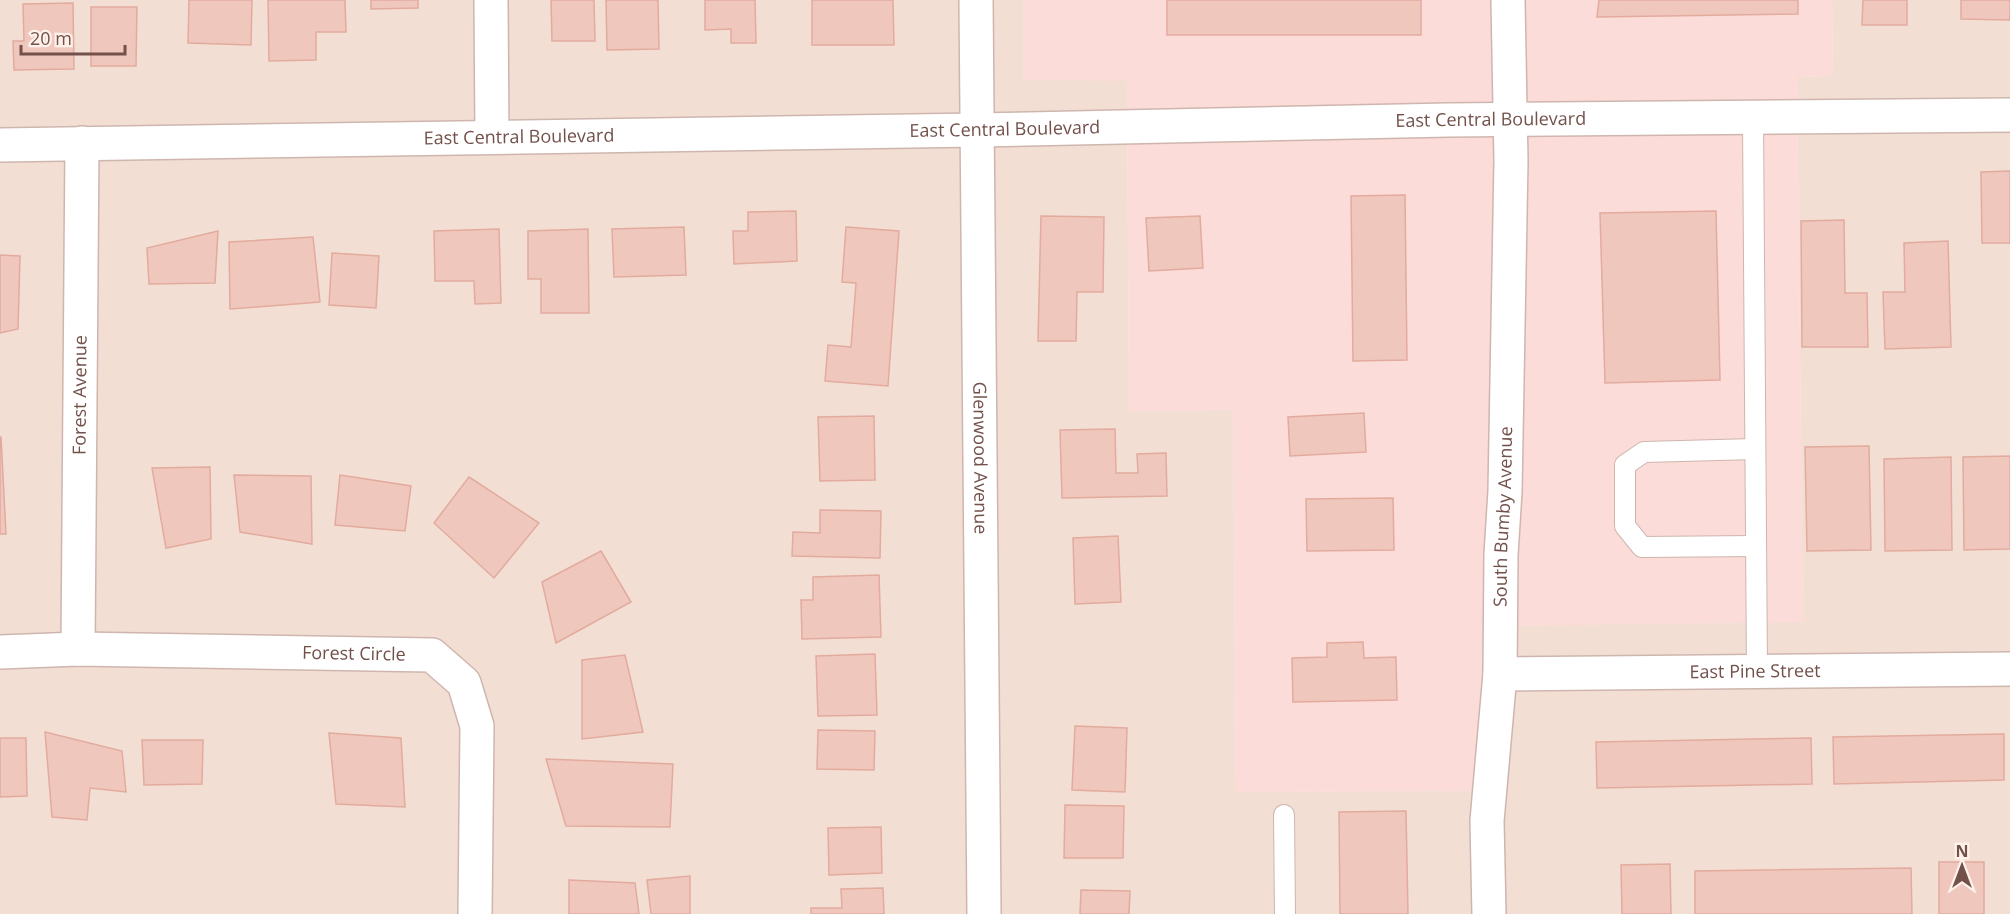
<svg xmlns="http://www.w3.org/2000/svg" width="2010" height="914" viewBox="0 0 2010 914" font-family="'Open Sans',sans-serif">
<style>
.residential{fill:#f3ded3}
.commercial{fill:#fbdcd8}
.building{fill:#f0c7bd;stroke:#e2ab9e;stroke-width:1.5}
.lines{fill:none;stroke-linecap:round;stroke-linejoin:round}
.service-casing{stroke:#ceb6ae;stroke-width:22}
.minor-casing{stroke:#ceb6ae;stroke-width:36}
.tertiary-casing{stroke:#ceb6ae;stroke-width:36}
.service{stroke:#fff;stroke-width:20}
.minor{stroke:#fff;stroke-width:33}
.tertiary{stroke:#fff;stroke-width:33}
.labels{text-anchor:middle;stroke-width:6;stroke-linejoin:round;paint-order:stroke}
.street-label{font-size:18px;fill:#73514b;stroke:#fef2ea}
</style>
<rect width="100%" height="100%" fill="#fbeee4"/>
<polygon class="residential" points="0,0 1023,0 1023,80 1127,80 1129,410 1233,409 1236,792 1501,791 1499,626 1803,621 1797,77 1833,76 1832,0 2010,0 2010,914 0,914"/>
<polygon class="commercial" points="1023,0 1832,0 1833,76 1797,77 1803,622 1499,626 1501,791 1236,792 1233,410 1129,411 1127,81 1023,80"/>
<g class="building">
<polygon points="189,0 252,0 251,45 188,43"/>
<polygon points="268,0 345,0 346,32 316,32 316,60 269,61"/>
<polygon points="371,0 418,0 418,8 371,9"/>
<polygon points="551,0 594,0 595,41 552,41"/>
<polygon points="606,0 658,0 659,49 607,50"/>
<polygon points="705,0 755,0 756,43 731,43 731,29 705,30"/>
<polygon points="812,0 893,0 894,45 812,45"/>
<rect x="1167" y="0" width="254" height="35"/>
<polygon points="1599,0 1798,0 1798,14 1597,17"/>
<polygon points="1863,0 1907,0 1907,25 1862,25"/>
<polygon points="1961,0 2010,0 2010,20 1961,19"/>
<polygon points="73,3 74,69 14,70 13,41 24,41 23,4"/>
<polygon points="91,7 137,7 136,66 91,66"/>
<polygon points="2010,171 2010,243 1982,243 1981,172"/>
<polygon points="1405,195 1407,360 1353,361 1351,196"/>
<polygon points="796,211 797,261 734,264 733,231 748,231 748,212"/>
<polygon points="1716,211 1720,380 1605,383 1600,213"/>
<polygon points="1041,216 1104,217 1103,292 1077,292 1076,341 1038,341"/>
<polygon points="1200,216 1203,268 1149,271 1146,218"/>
<polygon points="1844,220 1845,293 1867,293 1868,347 1802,347 1801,221"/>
<polygon points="684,227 686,275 614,277 612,229"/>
<polygon points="846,227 899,231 888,386 825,381 828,345 851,347 856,283 842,282"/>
<polygon points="499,229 501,303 475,304 474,281 435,281 434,231"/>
<polygon points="588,229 589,313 541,313 541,279 528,279 528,231"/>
<polygon points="218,231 215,283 149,284 147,248"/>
<polygon points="313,237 320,302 230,309 229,242"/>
<polygon points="1948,241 1951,347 1885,349 1883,292 1905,292 1904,243"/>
<polygon points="332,253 379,256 376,308 329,305"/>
<polygon points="0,255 20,256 18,329 0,333"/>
<polygon points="1364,413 1366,452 1290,456 1288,417"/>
<polygon points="874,416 875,480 820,481 818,417"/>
<polygon points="1115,429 1116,473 1138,473 1137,454 1166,453 1167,496 1062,498 1060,430"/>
<polygon points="0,437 1,437 6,534 0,534"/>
<polygon points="1869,446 1871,550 1807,551 1805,447"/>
<polygon points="2010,456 2010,549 1964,550 1963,457"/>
<polygon points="1951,457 1952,550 1885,551 1884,459"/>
<polygon points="210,467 211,539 166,548 152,468"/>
<polygon points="234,475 311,476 312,544 240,532"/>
<polygon points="340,475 411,486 405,531 335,525"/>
<polygon points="469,477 539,523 494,578 434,523"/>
<polygon points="1393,498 1394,550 1307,551 1306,499"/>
<polygon points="820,510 881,511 880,558 792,556 793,532 820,533"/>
<polygon points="1118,536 1121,602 1075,604 1073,538"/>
<polygon points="601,551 631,602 556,643 542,582"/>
<polygon points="879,575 881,637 802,639 801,600 813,600 813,577"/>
<polygon points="1363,642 1364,658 1396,657 1397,700 1293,702 1292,658 1327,657 1327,643"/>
<polygon points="875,654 877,715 818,716 816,656"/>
<polygon points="625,655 643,732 582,739 582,660"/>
<polygon points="1075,726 1127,728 1125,792 1072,790"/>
<polygon points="818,730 875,731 874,770 817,769"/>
<polygon points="45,732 122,751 126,792 90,788 87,820 52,817"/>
<polygon points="329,733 401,738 405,807 336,804"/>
<polygon points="2004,734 2004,780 1834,784 1833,737"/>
<polygon points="0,738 26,738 27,796 0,797"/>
<polygon points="1811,738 1812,784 1597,788 1596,742"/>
<polygon points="142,740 203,740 202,784 144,785"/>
<polygon points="546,759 673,764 670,827 566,826"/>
<polygon points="1065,805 1124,806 1123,858 1064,858"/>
<polygon points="1406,811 1408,914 1340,914 1339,812"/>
<polygon points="881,827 882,873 829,875 828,828"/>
<rect x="1939" y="862" width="45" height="52"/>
<polygon points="1670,864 1671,914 1622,914 1621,865"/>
<polygon points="1911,868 1912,914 1695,914 1695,871"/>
<polygon points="690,876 690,914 651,914 647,880"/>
<polygon points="569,880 635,883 639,914 569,914"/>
<polygon points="883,888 884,914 811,914 811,908 842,908 841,889"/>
<polygon points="1081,890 1130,891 1129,914 1080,914"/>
</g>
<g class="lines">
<defs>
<g id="service">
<polyline points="1753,119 1757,672"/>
<polyline points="1755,449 1644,452 1625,465 1625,526 1642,547 1756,546"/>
<polyline points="1284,815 1285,914"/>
</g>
<g id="minor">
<polyline points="491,0 492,137"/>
<path id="s1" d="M976,0L984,914"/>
<path id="s2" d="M78,649L82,143"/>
<path id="s3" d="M0,652L78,649L432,655L464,683L477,726L475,914"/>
<path id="s4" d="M1500,674L2010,669"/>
</g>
<g id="tertiary">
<path id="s5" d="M0,145L977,130L1448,120L2010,115"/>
<path id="s6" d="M1489,914L1487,821L1500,674L1501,555L1505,491L1511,161L1508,0"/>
</g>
</defs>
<use href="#service" class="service-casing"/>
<use href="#minor" class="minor-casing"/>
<use href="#tertiary" class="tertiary-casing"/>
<use href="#service" class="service"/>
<use href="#minor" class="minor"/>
<use href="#tertiary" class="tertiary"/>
</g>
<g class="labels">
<g class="street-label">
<text dy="6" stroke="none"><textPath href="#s5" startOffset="1491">East Central Boulevard</textPath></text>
<text dy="6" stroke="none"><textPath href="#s5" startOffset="1005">East Central Boulevard</textPath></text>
<text dy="6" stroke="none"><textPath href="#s5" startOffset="519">East Central Boulevard</textPath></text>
<text dy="6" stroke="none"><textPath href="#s2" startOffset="254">Forest Avenue</textPath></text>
<text dy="6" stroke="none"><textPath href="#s1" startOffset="458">Glenwood Avenue</textPath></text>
<text dy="6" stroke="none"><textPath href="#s6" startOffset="398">South Bumby Avenue</textPath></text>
<text dy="6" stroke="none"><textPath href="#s3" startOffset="354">Forest Circle</textPath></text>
<text dy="6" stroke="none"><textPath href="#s4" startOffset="255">East Pine Street</textPath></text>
</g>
</g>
<g transform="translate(1962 866)" stroke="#fef2ea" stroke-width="4.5" paint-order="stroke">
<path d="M0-4.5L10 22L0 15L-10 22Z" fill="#73514b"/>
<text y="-9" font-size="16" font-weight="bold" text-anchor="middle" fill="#73514b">N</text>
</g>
<path d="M21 45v9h104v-9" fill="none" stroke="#73514b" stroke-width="3"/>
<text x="30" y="45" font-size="18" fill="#73514b" stroke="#fef2ea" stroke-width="4.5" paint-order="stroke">20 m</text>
</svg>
